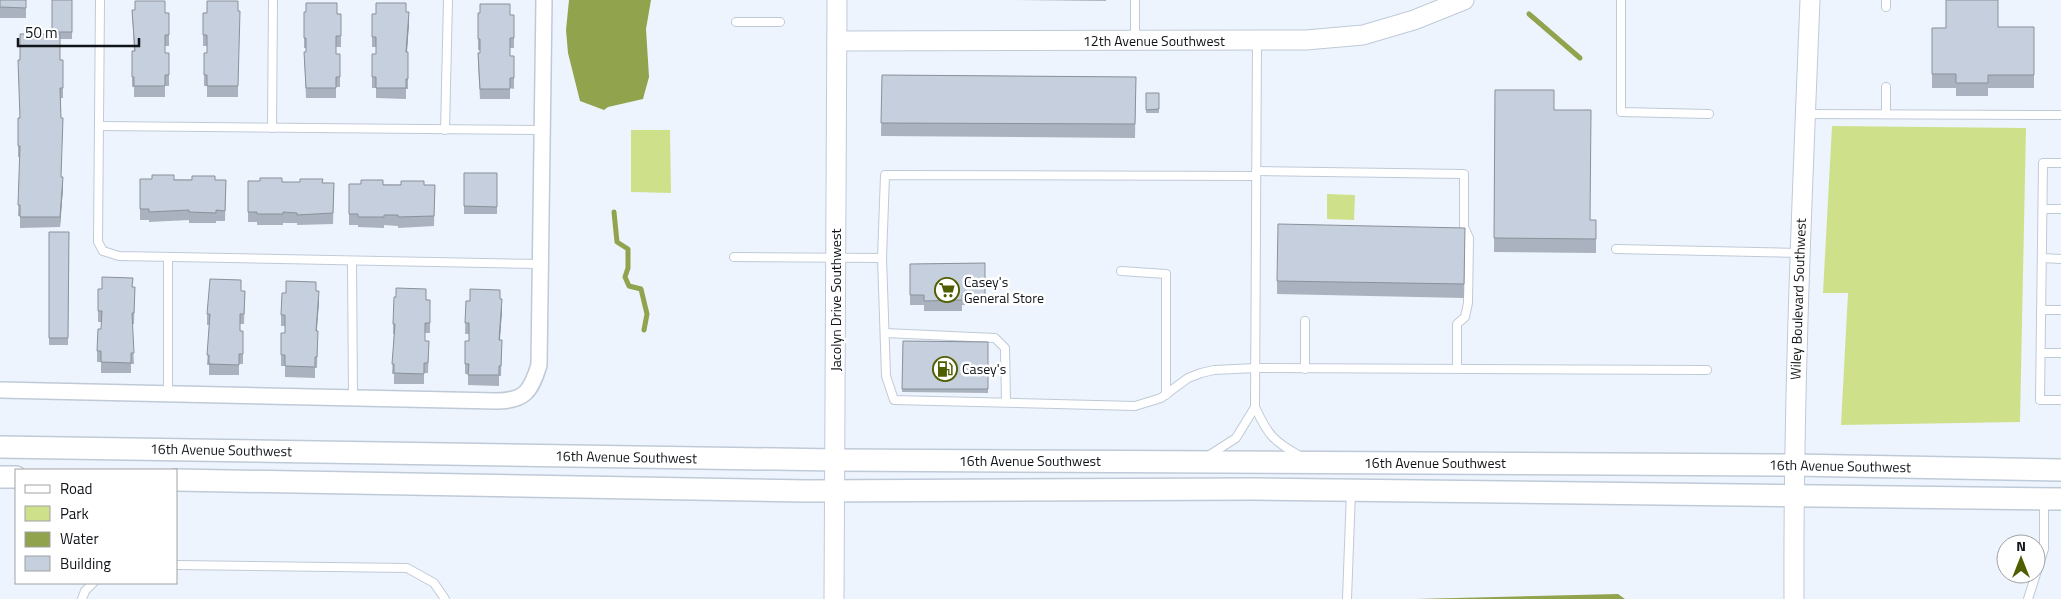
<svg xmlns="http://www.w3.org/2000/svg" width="2061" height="599" viewBox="0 0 2061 599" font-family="'Titillium Web',sans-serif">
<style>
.green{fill:#cee18a}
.water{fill:#91a34d}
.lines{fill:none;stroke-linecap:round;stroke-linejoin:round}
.stream{stroke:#91a34d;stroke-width:5}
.service-casing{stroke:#bfcad8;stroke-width:10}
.minor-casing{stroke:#bfcad8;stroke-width:18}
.tertiary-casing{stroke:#bfcad8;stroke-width:21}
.secondary-casing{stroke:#bfcad8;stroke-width:24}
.service{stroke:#fff;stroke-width:8}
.minor{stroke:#fff;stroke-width:15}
.tertiary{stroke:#fff;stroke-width:19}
.secondary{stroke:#fff;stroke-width:21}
.wall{fill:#a9b2be}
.shaded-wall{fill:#8a919b}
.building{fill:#c5cfdd;stroke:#8a919b}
.labels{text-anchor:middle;stroke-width:5;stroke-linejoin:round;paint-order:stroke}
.street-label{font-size:14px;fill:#111519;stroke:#fff}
.poi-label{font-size:14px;fill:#111519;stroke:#fff;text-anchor:start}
</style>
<rect width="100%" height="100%" fill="#eef4fd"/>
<g class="green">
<polygon points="1832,126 2026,128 2020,422 1841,425 1848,293 1823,293"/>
<polygon points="631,130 670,130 671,193 631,192"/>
<polygon points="1327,194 1355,195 1354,220 1327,219"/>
</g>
<g class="water">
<polygon points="569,0 651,0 646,29 649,77 643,99 608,107 604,110 580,101 568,53 566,30"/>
<polygon points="1618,594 1625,599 1415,599"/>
</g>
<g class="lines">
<g class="stream">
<polyline points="1529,14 1580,58"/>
<polyline points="614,212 617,242 628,249 628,268 625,277 629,286 641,289 647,314 644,330"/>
</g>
<defs>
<g id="service">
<polyline points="100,0 98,242 103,251 119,256 540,264"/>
<polyline points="1135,0 1135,41"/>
<polyline points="1621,0 1621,112 1709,114"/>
<polyline points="1886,0 1886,7"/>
<polyline points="736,22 780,22"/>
<path d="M1257,40L1255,407C1268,435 1273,441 1300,456"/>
<polyline points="1886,87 1886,114"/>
<polyline points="1806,114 2061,115"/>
<polyline points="99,126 542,130"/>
<polyline points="272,128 273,0"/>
<polyline points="445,130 448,0"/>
<polyline points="2061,163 2043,163 2040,400 2061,400"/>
<polyline points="1256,171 1464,174 1464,227 1469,238 1468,303 1465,317 1457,324 1457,369"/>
<polyline points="2043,209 2061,209"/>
<polyline points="1616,249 1799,253"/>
<polyline points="168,257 168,394"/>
<polyline points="734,257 882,258 885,175 1256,176"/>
<polyline points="882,258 886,376 894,400 1135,406 1161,398 1188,378 1201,373 1214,370 1256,368 1707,370"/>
<polyline points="2042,258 2061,259"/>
<polyline points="352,261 353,398"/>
<polyline points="1121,271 1166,274 1166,395"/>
<polyline points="2041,310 2061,310"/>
<polyline points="885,333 995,338 1005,348 1006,402"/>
<polyline points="2041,353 2061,353"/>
<polyline points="1305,369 1305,321"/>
<polyline points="1208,456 1236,438 1255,407"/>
<polyline points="176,565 407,568 434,583 445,599"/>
<polyline points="82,599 85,591 93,583"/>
<polyline points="1347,599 1351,491"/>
<polyline points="2028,599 2044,549 2044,501"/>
</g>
<path id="minor" d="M0,390L496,401C525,401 531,391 539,365L544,0"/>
<g id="tertiary">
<polyline points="837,41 1306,40 1363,35 1414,20 1464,0"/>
<polyline points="834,599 837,0"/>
<path d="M1794,599C1793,399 1802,200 1810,0"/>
</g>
<g id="secondary">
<polyline points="0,447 835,460 1794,465 2061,470"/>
<polyline points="0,477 16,477"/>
<polyline points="176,480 807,491 1254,489 2061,499"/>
</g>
</defs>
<use href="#service" class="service-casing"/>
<use href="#minor" class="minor-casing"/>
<use href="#tertiary" class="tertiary-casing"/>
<use href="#secondary" class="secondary-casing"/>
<use href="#service" class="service"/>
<use href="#minor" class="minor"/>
<use href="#tertiary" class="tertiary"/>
<use href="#secondary" class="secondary"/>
</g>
<g class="wall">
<rect x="0" y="0" width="26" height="18"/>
<polygon points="52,0 72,0 72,39 60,39 60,60 63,60 63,98 61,98 61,177 63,187 60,227 20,228 20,216 18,216 20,157 18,157 18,118 20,118 20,60 52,34"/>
<polygon points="1016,0 1106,0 1106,1"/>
<polygon points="132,10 169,13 169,46 165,46 165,53 169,53 169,86 165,86 165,97 134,97 134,87 132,87 132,51 134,51"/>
<polygon points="238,11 238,97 207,97 207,86 204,86 204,53 207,53 207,46 203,46 203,13"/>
<polygon points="304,12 341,14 341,47 336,47 336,54 340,65 340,87 336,87 336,98 306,98 304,52 306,52 306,48 304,48"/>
<polygon points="406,12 409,23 407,52 408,52 408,89 406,89 406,99 376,98 376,88 372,88 372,54 376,54 376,47 372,47 372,14"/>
<polygon points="478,13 514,15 514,48 510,48 510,56 514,56 514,89 510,88 510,99 480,99 478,64 478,53 480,53 480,50 478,50"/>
<polygon points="1998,27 2034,27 2034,88 1988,88 1988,96 1956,96 1956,88 1932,88 1932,28"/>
<polygon points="882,75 1136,77 1135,138 881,136"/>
<polygon points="1495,90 1554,110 1590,220 1596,220 1596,253 1494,252"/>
<rect x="1146" y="93" width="13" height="20"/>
<rect x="464" y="173" width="33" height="41"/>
<polygon points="140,179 226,180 225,221 216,221 216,223 189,223 189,220 149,222 149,220 140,220"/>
<polygon points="248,181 334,183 333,224 297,225 297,223 283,223 283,225 257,225 257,222 248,222"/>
<polygon points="349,184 435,185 434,226 398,228 398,226 384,225 384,228 358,227 358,225 349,225"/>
<polygon points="1465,228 1464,298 1277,294 1277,281"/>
<polygon points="49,232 69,232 68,345 49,345"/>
<polygon points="985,263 985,305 962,305 962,311 924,311 924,305 910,305 910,264"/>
<polygon points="133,287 135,287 134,324 132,324 134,364 131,364 131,373 101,373 101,362 97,362 97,351 101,329 102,322 98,322 98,311"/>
<polygon points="241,291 245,291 244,324 240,324 240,331 243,331 243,364 239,364 239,375 209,375 209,365 207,365 209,325 207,325 207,314"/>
<polygon points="316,291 319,302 316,331 318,331 317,368 315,368 315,378 285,377 285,366 281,366 281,333 285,333 285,326 281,326 281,315"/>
<polygon points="396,297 430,300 430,333 425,333 425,341 429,341 428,373 424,373 424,384 394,384 394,374 392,374 394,334 393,334 393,324"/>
<polygon points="500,299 502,310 500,340 502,340 501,376 499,376 499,386 468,385 468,374 465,374 465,364 469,341 469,334 465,334 466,301"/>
<polygon points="903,341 988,342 988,393 902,392"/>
</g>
<g class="shaded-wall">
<polygon points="409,12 409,23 406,63 406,52"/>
<polygon points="63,177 63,187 60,227 60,217"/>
<polygon points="319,291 319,302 316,342 316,331"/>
<polygon points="502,299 502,310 499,350 499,340"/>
</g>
<g class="building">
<polygon points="0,0 26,0 26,8 0,7"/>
<rect x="52" y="0" width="20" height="32"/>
<polygon points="1946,0 1998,0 1998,27 2034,27 2034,75 1988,75 1988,83 1956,83 1956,74 1932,74 1932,28 1946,28"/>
<polygon points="135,1 165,1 165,13 169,13 169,35 165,35 165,53 169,53 169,75 165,75 165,86 134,86 134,77 132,77 132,51 135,51 132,10 135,10"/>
<polygon points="207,1 238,1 238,11 240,11 238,86 207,86 207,75 204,75 204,53 207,53 207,35 203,35 203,13 207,13"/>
<polygon points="306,3 337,3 337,14 341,14 341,36 336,36 336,54 340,54 340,77 336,77 336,88 306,88 304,52 306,52 306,38 304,38 304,12 306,12"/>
<polygon points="376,3 406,3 406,12 409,12 406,52 408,52 408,79 406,79 406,88 376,88 376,77 372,77 372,54 376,54 376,37 372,37 372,14 376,14"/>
<polygon points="480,4 510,4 510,15 514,15 514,38 510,38 510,56 514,56 514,78 510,78 510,89 480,89 478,53 480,53 480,39 478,39 478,13 480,13"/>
<polygon points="20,34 60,34 60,60 63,60 63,88 60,88 61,118 63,118 61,177 63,177 60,217 20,217 20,205 18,205 20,146 18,146 18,118 20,118 18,60 20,60"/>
<polygon points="882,75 1136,77 1135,124 881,123"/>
<polygon points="1495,90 1554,90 1554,110 1591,110 1590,220 1596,220 1596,239 1494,238"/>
<polygon points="1146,93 1159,93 1159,109 1146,110"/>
<polygon points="464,173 497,173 497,207 464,206"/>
<polygon points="152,175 174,175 174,180 192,180 192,176 215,176 215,180 226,180 225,211 216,210 216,213 189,212 189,210 149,212 149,209 140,209 140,179 152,179"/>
<polygon points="260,178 282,178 282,182 300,182 300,179 323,179 322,183 334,183 333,213 297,215 297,213 283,212 283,214 257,214 257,212 248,212 248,181 260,181"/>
<polygon points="361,180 383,180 383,185 401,185 401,181 424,181 424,185 435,185 434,216 398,217 398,215 384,215 384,217 358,217 358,214 349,214 349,184 361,184"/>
<polygon points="1278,224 1465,228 1464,284 1277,281"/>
<polygon points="49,232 69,232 68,338 49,338"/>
<polygon points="985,263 985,295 962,295 962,300 924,301 924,295 910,295 910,264"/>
<polygon points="102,277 133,278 132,287 135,287 134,313 132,313 134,353 131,353 131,363 101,362 101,351 97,351 98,329 101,329 102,311 98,311 98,289 102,289"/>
<polygon points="210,279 241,280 241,291 245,291 244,314 240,314 240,331 243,331 243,354 239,354 239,365 209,364 209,355 207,355 210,314 207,314"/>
<polygon points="286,281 316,282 316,291 319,291 316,331 318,331 317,357 315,357 315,367 285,366 285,355 281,355 281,333 285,333 285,315 281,315 282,293 286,293"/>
<polygon points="396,288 426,289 426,300 430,300 430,323 425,323 425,341 429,341 428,363 424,363 424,374 394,373 394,364 392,364 395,324 393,324 394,297 396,297"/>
<polygon points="470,289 500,290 500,299 502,299 499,340 502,340 501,366 499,366 499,375 468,375 469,364 465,364 465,341 469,341 469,323 465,323 466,301 470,301"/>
<polygon points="903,341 988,342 988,389 902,389"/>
</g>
<defs>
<symbol id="supermarket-ring" viewBox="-11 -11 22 22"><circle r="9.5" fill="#fff" stroke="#505e00" stroke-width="1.5"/><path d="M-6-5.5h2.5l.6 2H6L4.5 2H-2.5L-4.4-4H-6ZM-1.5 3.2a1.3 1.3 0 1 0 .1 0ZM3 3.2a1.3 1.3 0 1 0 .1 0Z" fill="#505e00"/></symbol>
<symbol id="fuel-ring" viewBox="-11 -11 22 22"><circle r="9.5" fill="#fff" stroke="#505e00" stroke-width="1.5"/><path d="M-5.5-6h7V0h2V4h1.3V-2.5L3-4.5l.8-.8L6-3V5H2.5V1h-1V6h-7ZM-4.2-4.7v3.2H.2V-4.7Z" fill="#505e00"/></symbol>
</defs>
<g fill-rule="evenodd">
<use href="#supermarket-ring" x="933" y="276" width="28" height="28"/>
<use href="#fuel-ring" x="931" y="355" width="28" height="28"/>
</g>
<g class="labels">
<g class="street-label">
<text x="1154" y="46">12th Avenue Southwest</text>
<text transform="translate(1798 299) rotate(-88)" y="5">Wiley Boulevard Southwest</text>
<text transform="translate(836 300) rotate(-90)" y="5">Jacolyn Drive Southwest</text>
<text transform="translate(221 450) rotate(1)" y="5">16th Avenue Southwest</text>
<text transform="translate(626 457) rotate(1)" y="5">16th Avenue Southwest</text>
<text x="1030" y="466">16th Avenue Southwest</text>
<text x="1435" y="468">16th Avenue Southwest</text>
<text transform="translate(1840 466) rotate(1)" y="5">16th Avenue Southwest</text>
</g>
<g class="poi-label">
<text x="964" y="287">Casey's<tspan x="964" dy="16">General Store</tspan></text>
<text x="962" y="374">Casey's</text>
</g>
</g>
<rect x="15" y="469" width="162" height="115" fill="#ffffff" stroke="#a0a1a3"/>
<rect x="25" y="485" width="25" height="8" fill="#ffffff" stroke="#a0a1a3"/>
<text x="60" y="494" font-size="15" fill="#111519">Road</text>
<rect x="25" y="506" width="25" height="15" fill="#cee18a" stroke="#a0a1a3"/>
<text x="60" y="519" font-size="15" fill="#111519">Park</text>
<rect x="25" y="532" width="25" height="15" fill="#91a34d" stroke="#a0a1a3"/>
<text x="60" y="544" font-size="15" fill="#111519">Water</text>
<rect x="25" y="556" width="25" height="15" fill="#c5cfdd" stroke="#a0a1a3"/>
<text x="60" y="569" font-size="15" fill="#111519">Building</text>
<g transform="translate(2021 559)"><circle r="24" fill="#ffffff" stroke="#a0a1a3"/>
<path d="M0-4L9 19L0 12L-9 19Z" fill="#505e00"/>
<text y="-8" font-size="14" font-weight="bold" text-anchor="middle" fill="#111519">N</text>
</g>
<path d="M18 38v8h121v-8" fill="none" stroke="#111519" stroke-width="2.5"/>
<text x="25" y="38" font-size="15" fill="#111519" stroke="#ffffff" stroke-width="4" paint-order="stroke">50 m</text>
</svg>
